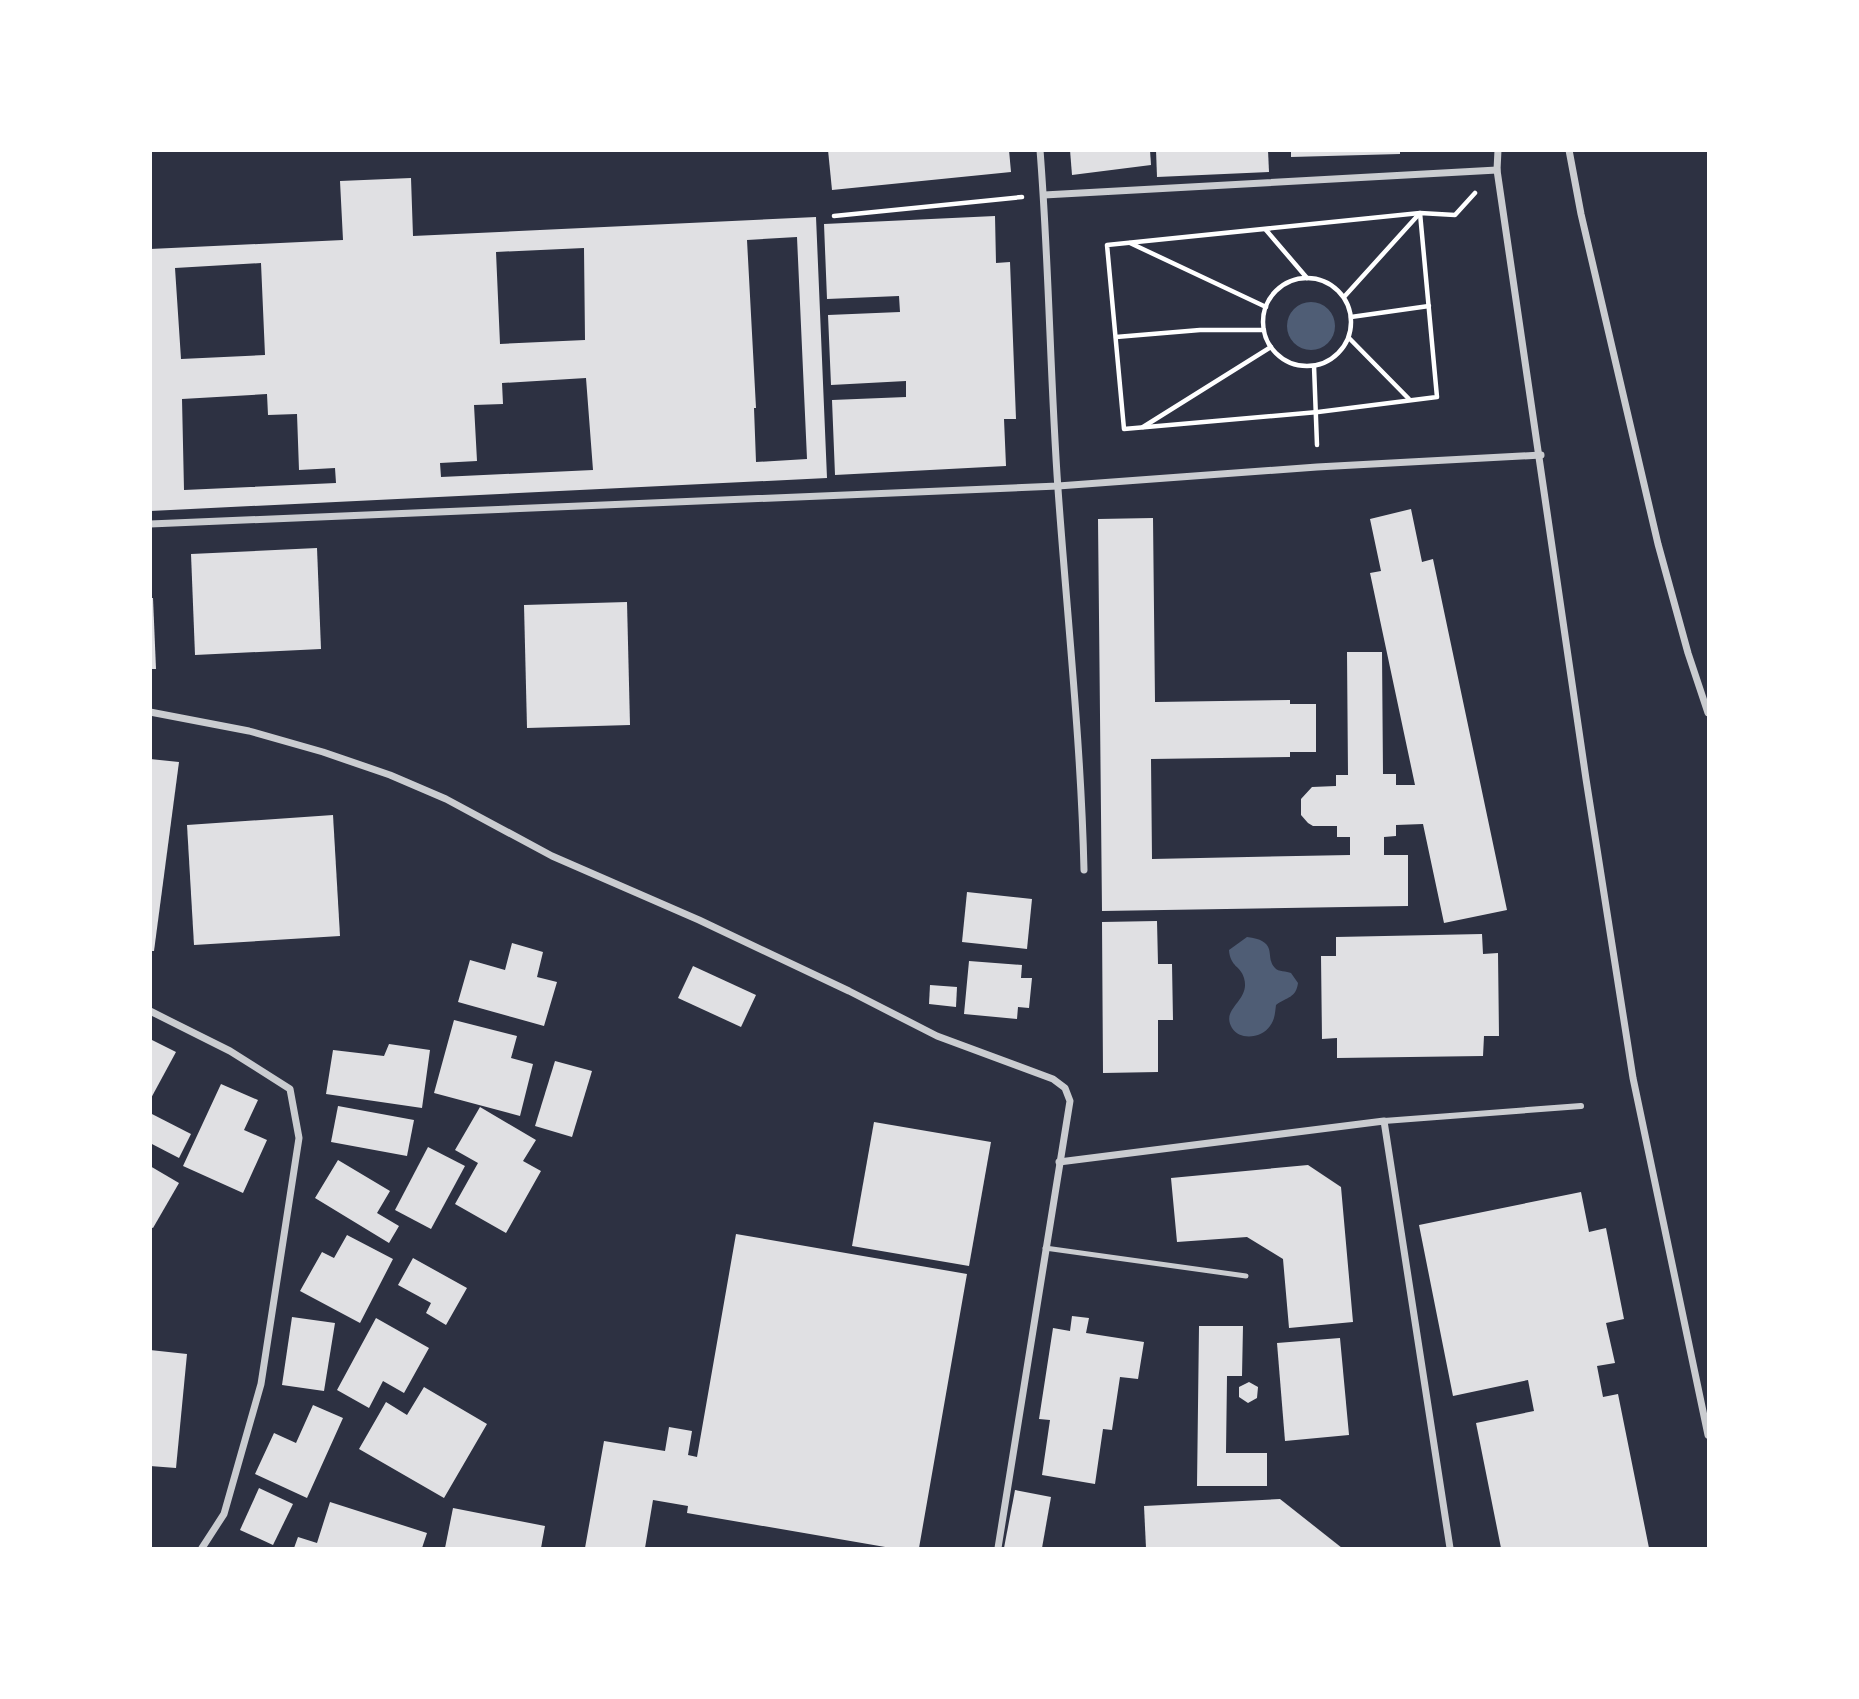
<svg xmlns="http://www.w3.org/2000/svg" width="1859" height="1699" viewBox="0 0 1859 1699" font-family="'DM Sans',sans-serif">
<style>
.water{fill:#4f5d75}
.building{fill:#e0e0e3;fill-rule:evenodd}
.lines{fill:none;stroke-linecap:round;stroke-linejoin:round}
.path{stroke:#fff;stroke-width:4.5}
.service{stroke:#caccd0;stroke-width:5}
.pedestrian{stroke:#caccd0;stroke-width:6}
.minor{stroke:#caccd0;stroke-width:7}
</style>
<rect width="100%" height="100%" fill="#2d3142"/>
<g class="water">
<circle cx="1311" cy="326" r="24"/>
<path d="M1247,937C1280,941 1264,957 1275,968C1278,972 1287,971 1291,973L1298,983C1296,998 1287,997 1276,1005C1275,1013 1275,1019 1270,1026C1262,1038 1240,1041 1232,1028C1220,1008 1251,1001 1244,978C1241,966 1230,967 1229,950Z"/>
</g>
<g class="building">
<polygon points="828,150 1009,150 1011,172 832,190"/>
<polygon points="1070,150 1150,150 1151,165 1072,175"/>
<polygon points="1156,150 1268,150 1269,172 1157,177"/>
<polygon points="1291,150 1400,150 1400,154 1291,157"/>
<path d="M411,178L413,236L816,217L827,478L150,511V249L343,240L340,181ZM797,237L807,459L756,462L754,408H756L747,240ZM584,248L585,340L500,344L496,252ZM261,263L265,355L181,359L175,268ZM586,378L593,470L441,477L440,463L477,461L474,405L503,404L502,383ZM267,394L268,415L297,414L299,470L335,468L336,483L184,490L182,399Z"/>
<polygon points="995,216 996,263 1010,262 1016,419 1004,419 1006,466 835,475 832,400 906,397 906,381 831,385 828,315 900,312 899,296 827,299 824,224"/>
<polygon points="1411,509 1422,562 1433,559 1507,910 1444,923 1423,824 1396,825 1396,836 1384,837 1384,855 1408,855 1408,906 1102,911 1098,519 1153,518 1155,702 1290,700 1290,704 1316,704 1316,752 1290,752 1290,757 1151,759 1152,859 1350,855 1350,837 1337,837 1337,826 1313,826 1308,823 1301,815 1301,799 1312,787 1336,786 1336,775 1348,775 1347,652 1382,652 1383,774 1396,774 1396,785 1415,785 1370,573 1381,571 1370,519"/>
<polygon points="317,548 321,649 195,655 191,554"/>
<polygon points="150,598 153,598 156,669 150,669"/>
<polygon points="627,602 630,725 527,728 524,605"/>
<polygon points="150,759 179,762 154,951 150,951"/>
<polygon points="333,815 340,936 194,945 187,825"/>
<polygon points="967,892 1032,899 1027,949 962,942"/>
<polygon points="1157,921 1158,964 1172,964 1173,1020 1158,1020 1158,1072 1103,1073 1102,922"/>
<polygon points="1482,934 1483,954 1498,953 1499,1036 1484,1036 1483,1056 1337,1058 1337,1038 1322,1039 1321,956 1336,956 1336,937"/>
<polygon points="512,943 543,952 537,977 557,982 544,1026 458,1002 470,960 505,970"/>
<polygon points="969,961 1022,965 1021,978 1032,978 1029,1008 1018,1007 1017,1019 964,1014"/>
<polygon points="693,966 756,995 741,1027 678,998"/>
<polygon points="930,985 957,987 956,1007 929,1004"/>
<polygon points="454,1020 517,1036 511,1058 533,1064 520,1116 434,1093"/>
<polygon points="150,1039 176,1052 150,1100"/>
<polygon points="389,1044 430,1050 422,1108 326,1094 333,1050 384,1056"/>
<polygon points="555,1061 592,1071 572,1137 535,1126"/>
<polygon points="221,1084 258,1100 244,1130 267,1140 243,1193 183,1166"/>
<polygon points="338,1106 414,1120 407,1156 331,1142"/>
<polygon points="480,1107 536,1140 523,1161 541,1171 506,1233 455,1204 478,1163 455,1150"/>
<polygon points="150,1113 191,1134 179,1158 150,1143"/>
<polygon points="874,1122 991,1142 969,1266 852,1246"/>
<polygon points="428,1147 465,1166 431,1229 395,1210"/>
<polygon points="338,1160 390,1191 377,1213 399,1226 389,1243 315,1198"/>
<polygon points="1308,1165 1341,1187 1353,1322 1289,1328 1283,1259 1247,1237 1177,1242 1171,1178"/>
<polygon points="150,1166 179,1183 153,1228 150,1227"/>
<polygon points="1581,1192 1589,1232 1606,1228 1624,1319 1606,1323 1615,1363 1597,1366 1603,1397 1618,1394 1649,1548 1501,1548 1476,1423 1534,1411 1528,1380 1453,1396 1419,1225"/>
<polygon points="736,1234 967,1274 919,1548 891,1548 687,1513 688,1506 653,1500 645,1548 585,1548 604,1441 665,1451 669,1427 692,1431 688,1455 697,1457"/>
<polygon points="347,1235 393,1259 360,1323 300,1291 322,1252 334,1258"/>
<polygon points="413,1258 467,1288 446,1325 426,1313 431,1303 398,1285"/>
<polygon points="1072,1316 1089,1318 1086,1333 1144,1342 1138,1379 1120,1377 1112,1430 1103,1429 1095,1484 1042,1475 1050,1420 1039,1419 1053,1328 1070,1331"/>
<polygon points="292,1317 335,1323 324,1391 282,1385"/>
<polygon points="376,1318 429,1348 404,1393 383,1381 369,1408 337,1390"/>
<polygon points="1199,1326 1243,1326 1242,1376 1227,1376 1226,1453 1267,1453 1267,1486 1197,1486"/>
<polygon points="1340,1338 1349,1435 1285,1441 1277,1343"/>
<polygon points="150,1350 187,1354 176,1468 150,1466"/>
<polygon points="1249,1382 1258,1387 1257,1398 1248,1403 1239,1397 1239,1387"/>
<polygon points="424,1387 487,1424 444,1498 359,1449 386,1402 407,1415"/>
<polygon points="313,1405 343,1418 307,1498 255,1474 274,1433 296,1443"/>
<polygon points="259,1488 293,1504 273,1545 240,1530"/>
<polygon points="1015,1490 1051,1497 1042,1548 1004,1548"/>
<polygon points="1280,1499 1342,1548 1146,1548 1144,1506"/>
<polygon points="330,1502 427,1533 422,1548 294,1548 298,1537 317,1543"/>
<polygon points="453,1508 545,1526 541,1548 445,1548"/>
</g>
<g class="lines">
<g class="path">
<polygon points="1420,213 1437,397 1318,412 1124,429 1107,245"/>
<polyline points="834,216 1022,197"/>
<polyline points="1266,230 1307,278"/>
<polyline points="1130,243 1266,307"/>
<circle cx="1307" cy="322" r="44"/>
<polyline points="1344,297 1420,213 1455,215 1475,193"/>
<polyline points="1351,317 1429,306"/>
<polyline points="1116,337 1200,330 1264,330"/>
<polyline points="1349,338 1409,399"/>
<polyline points="1314,366 1317,445"/>
<polyline points="1143,427 1271,347"/>
</g>
<polyline class="service" points="1045,1248 1246,1276"/>
<polyline class="pedestrian" points="1384,1121 1581,1106"/>
<g class="minor">
<path d="M1040,150C1049,263 1050,376 1058,489C1067,616 1081,742 1084,870"/>
<polyline points="1498,150 1497,170 1586,779 1633,1078 1708,1435"/>
<polyline points="1569,150 1581,214 1658,544 1688,653 1708,713"/>
<polyline points="1044,195 1497,170"/>
<polyline points="150,524 1058,486 1317,467 1541,455"/>
<polyline points="150,712 249,731 323,752 390,775 446,799 552,856 699,920 849,991 937,1036 1053,1079 1065,1088 1070,1101 998,1548"/>
<polyline points="150,1011 230,1051 290,1089 299,1138 261,1384 224,1514 202,1548"/>
<polyline points="1059,1162 1384,1121 1450,1548"/>
</g>
</g>
<rect width="1859" height="1699" fill="none" stroke="#ffffff" stroke-width="304"/>
</svg>
